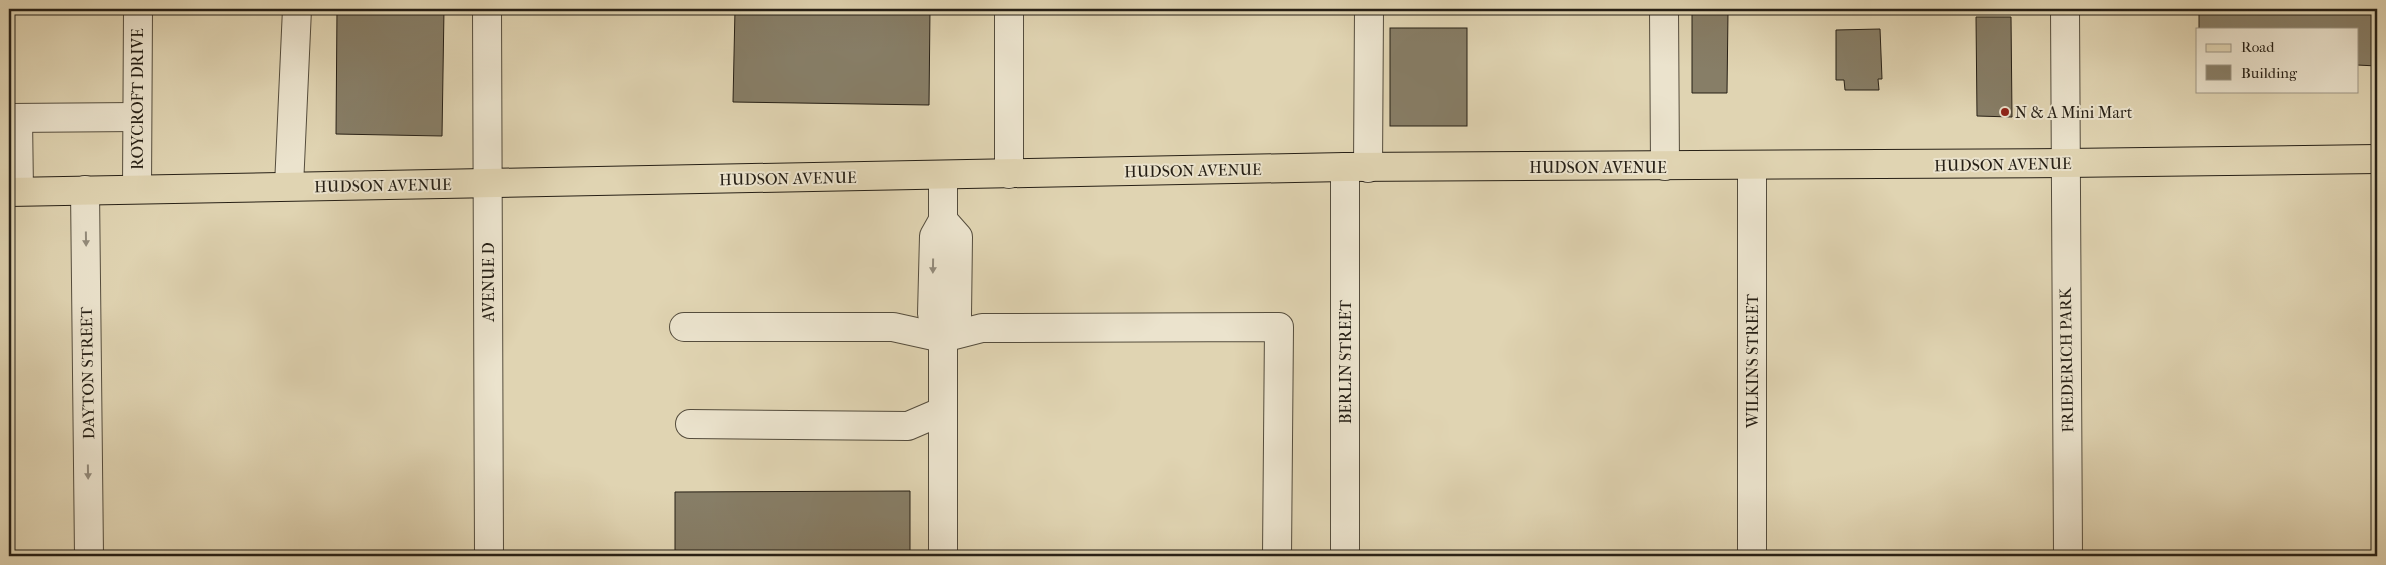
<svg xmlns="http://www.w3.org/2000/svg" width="2386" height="565" viewBox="0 0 2386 565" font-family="'IM FELL French Canon',serif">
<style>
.building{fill:#877e67;stroke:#272016}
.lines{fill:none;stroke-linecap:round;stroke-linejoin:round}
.minor-casing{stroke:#554d3d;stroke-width:30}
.major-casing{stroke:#272016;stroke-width:30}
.minor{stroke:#ebe3cd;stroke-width:28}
.major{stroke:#e0d4b2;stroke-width:28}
.oneway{fill:#938b7b}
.poi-dot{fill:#8f2418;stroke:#ebe3cd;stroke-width:2}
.labels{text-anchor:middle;stroke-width:4;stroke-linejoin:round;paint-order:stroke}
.street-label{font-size:16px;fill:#272016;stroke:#ebe3cd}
.poi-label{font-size:16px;fill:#272016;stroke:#ebe3cd;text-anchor:start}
</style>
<rect width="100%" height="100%" fill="#e0d4b2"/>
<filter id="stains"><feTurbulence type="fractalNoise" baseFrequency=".004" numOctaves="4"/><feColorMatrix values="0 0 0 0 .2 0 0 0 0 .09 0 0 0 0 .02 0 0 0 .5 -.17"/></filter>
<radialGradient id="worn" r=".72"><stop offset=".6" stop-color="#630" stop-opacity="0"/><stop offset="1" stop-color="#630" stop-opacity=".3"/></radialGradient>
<g class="building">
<polygon points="337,9 444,9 442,136 336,134"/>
<polygon points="735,9 930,9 929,105 733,102"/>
<polygon points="2189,9 2377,9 2377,66 2357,65 2357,29 2199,29 2199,12 2189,11"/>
<polygon points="1692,11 1728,12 1727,93 1692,93"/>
<polygon points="1976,17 2011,17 2012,117 1977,116"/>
<rect x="1390" y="28" width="77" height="98"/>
<polygon points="1880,29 1882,79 1878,79 1879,90 1845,90 1844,80 1836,80 1836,30"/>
<polygon points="910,491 910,556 675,556 675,492"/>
</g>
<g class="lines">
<defs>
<g id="minor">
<polyline points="487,9 489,556"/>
<polyline points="1009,9 1009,174"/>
<polyline points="1664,9 1665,166"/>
<polyline points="2065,9 2068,556"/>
<polyline points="9,118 137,117"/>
<polyline points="18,118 19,191"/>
<polyline points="1752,166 1752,556"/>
<polyline points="1345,167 1345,556"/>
<polyline points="1368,168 1369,9"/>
<polyline points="943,175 943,220 934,236 932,314 943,330 957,316 958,237 943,220"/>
<polyline points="289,186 297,9"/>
<polyline points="137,189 138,9"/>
<polyline points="85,190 89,556"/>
<polyline points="684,327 893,327 943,338 982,328 1279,327 1277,556"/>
<polyline points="690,424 908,426 943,411"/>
<polyline points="943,556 943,330"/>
</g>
<polyline id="major" points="9,192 1345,167 2065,163 2377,159"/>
</defs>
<use href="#minor" class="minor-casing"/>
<use href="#major" class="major-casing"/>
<use href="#minor" class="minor"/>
<use href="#major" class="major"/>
</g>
<defs><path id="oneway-solid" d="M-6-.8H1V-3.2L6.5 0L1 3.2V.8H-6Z" transform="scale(1.25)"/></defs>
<g class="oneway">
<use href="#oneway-solid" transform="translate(86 239) rotate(89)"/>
<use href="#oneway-solid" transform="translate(933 266) rotate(91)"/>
<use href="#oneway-solid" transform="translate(88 472) rotate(89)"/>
</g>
<circle class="poi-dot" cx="2005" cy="112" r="5"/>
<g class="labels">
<g class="street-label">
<text transform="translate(137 99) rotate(-90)" y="6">ROYCROFT DRIVE</text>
<text transform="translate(2003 164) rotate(-1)" y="6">HUDSON AVENUE</text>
<text x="1598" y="173">HUDSON AVENUE</text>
<text transform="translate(1193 170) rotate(-1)" y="6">HUDSON AVENUE</text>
<text transform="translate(788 178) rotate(-1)" y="6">HUDSON AVENUE</text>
<text transform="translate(383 185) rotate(-1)" y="6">HUDSON AVENUE</text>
<text transform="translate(488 282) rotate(-90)" y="6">AVENUE D</text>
<text transform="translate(2066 360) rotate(-91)" y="6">FRIEDERICH PARK</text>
<text transform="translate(1752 361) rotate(-90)" y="6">WILKINS STREET</text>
<text transform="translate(1345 362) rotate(-90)" y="6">BERLIN STREET</text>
<text transform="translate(87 373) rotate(-91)" y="6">DAYTON STREET</text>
</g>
<g class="poi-label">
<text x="2015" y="118">N &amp; A Mini Mart</text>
</g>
</g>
<rect width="2386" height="565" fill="none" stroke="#e0d4b2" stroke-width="30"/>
<rect x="10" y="10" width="2366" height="545" fill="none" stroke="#272016" stroke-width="2.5"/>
<rect x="15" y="15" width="2356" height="535" fill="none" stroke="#272016"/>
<rect x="2196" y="28" width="162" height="65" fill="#ebe3cd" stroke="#9d9584"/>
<rect x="2206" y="44" width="25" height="8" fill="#e0d4b2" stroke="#9d9584"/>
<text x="2241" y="52" font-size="15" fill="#272016">Road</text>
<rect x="2206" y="65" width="25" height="15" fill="#877e67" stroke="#9d9584"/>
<text x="2241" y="78" font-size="15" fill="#272016">Building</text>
<rect width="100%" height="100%" filter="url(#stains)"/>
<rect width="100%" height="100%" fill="url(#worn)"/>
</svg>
